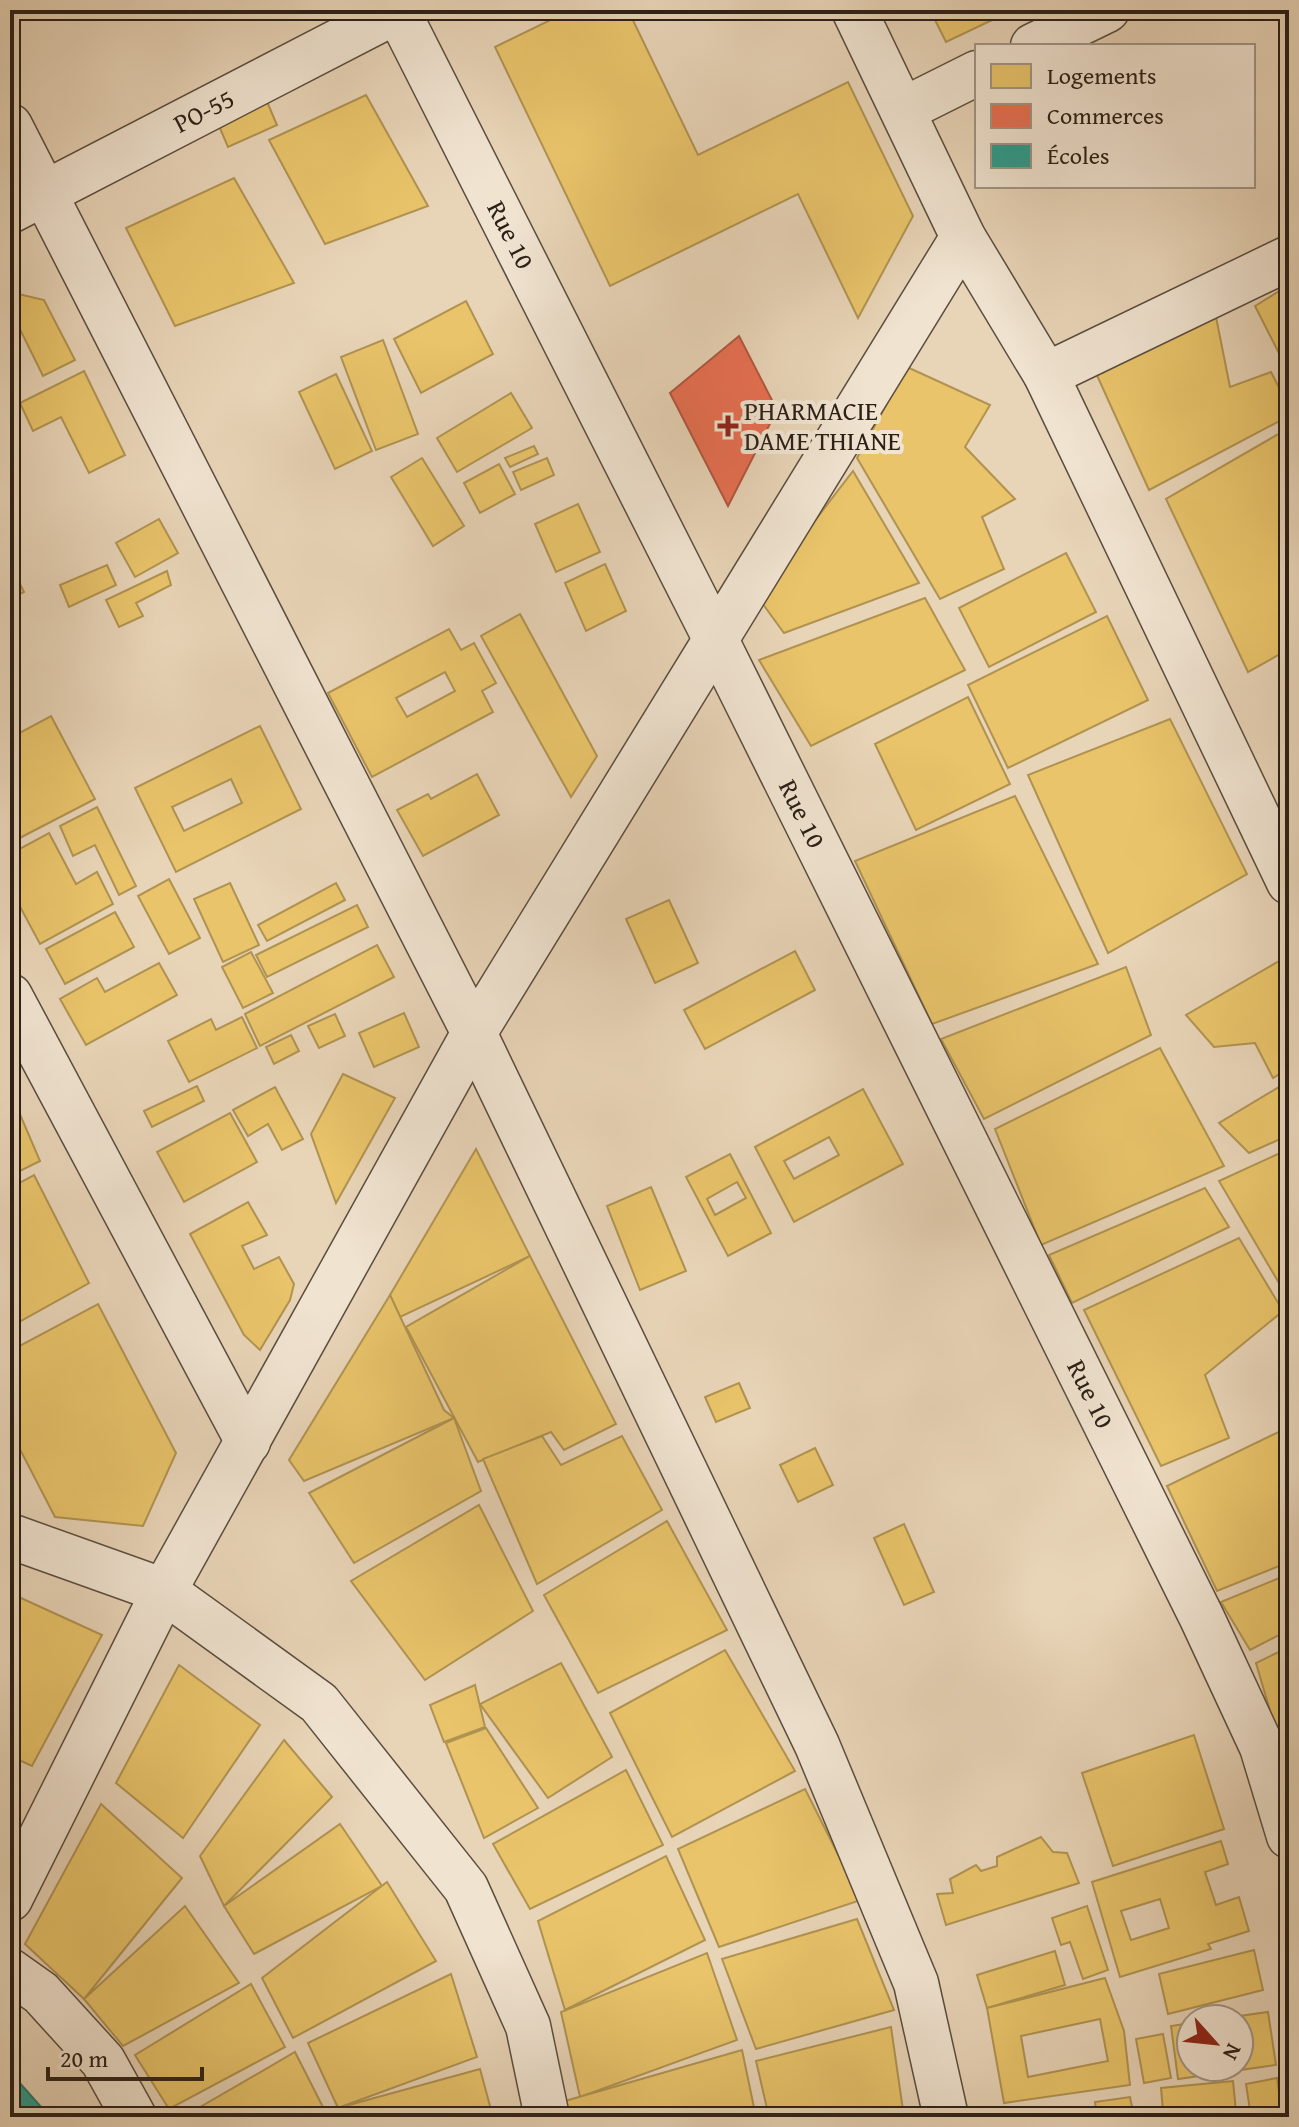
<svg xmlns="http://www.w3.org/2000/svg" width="1299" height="2127" viewBox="0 0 1299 2127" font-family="'Gentium Book Plus',serif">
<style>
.homes{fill:#e9c46a;stroke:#b09351;stroke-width:2;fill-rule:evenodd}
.shops{fill:#e76f51;stroke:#af5740;stroke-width:2}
.schools{fill:#2a9d8f;stroke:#2a786b;stroke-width:2}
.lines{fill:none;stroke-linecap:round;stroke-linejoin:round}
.minor-casing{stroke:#5a4d3f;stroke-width:47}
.minor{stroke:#f0e3d0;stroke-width:44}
.poi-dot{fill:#8f2418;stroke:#f0e3d0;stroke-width:3}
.labels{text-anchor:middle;stroke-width:8;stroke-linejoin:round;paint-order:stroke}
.street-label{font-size:26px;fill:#2b2017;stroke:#f0e3d0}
.poi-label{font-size:26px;fill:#2b2017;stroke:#f0e3d0;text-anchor:start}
</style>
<rect width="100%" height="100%" fill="#e8d4b7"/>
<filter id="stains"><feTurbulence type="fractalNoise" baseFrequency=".0025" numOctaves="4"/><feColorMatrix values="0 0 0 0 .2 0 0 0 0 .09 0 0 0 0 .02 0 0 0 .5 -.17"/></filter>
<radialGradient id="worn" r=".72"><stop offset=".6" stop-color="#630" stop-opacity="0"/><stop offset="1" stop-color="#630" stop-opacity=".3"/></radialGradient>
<g class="homes">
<polygon points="571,10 628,10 698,155 848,82 913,216 858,318 798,194 610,286 495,47"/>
<polygon points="930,10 1008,10 1009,12 946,42"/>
<polygon points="366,95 428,206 325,244 269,140"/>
<polygon points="265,97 277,125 228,147 216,119"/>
<polygon points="234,178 294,283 175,326 126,228"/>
<polygon points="1289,285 1289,373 1255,306"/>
<polygon points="10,292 44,300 75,360 43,376 10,309"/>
<polygon points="466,301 493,354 421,393 394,339"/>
<polygon points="1216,317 1230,387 1271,372 1289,407 1289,416 1149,490 1095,371"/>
<polygon points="383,340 418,434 376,450 341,357"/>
<polygon points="907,367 990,405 965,447 1015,499 982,517 1004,569 940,599 857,458"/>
<polygon points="84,371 125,455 89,473 61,417 33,431 20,403"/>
<polygon points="336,374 372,451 335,469 299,392"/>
<polygon points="511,393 532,428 457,472 437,438"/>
<polygon points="1282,432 1289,445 1289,649 1248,672 1166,499"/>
<polygon points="534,446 538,454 510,467 505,458"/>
<polygon points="422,458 464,526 433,546 391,477"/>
<polygon points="547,458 554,475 521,490 513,472"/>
<polygon points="499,464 515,494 480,513 464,483"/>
<polygon points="853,471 919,583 784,633 757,596"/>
<polygon points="578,504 600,552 556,572 535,524"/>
<polygon points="159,519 178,553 135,577 116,543"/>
<polygon points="1066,553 1096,612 989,667 959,608"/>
<polygon points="10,564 24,592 10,599"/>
<polygon points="605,564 626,611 586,631 565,583"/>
<polygon points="107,565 116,585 69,607 60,585"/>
<polygon points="167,571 171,585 136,603 143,616 119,627 106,600"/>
<polygon points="925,598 965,670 811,746 759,660"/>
<polygon points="520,614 597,756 571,797 481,636"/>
<polygon points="1107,616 1148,700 1008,768 968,685"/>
<path d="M449,629L461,650L474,643L496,683L482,691L493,712L372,777L328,693ZM445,672L455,691L407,717L396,698Z"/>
<polygon points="968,697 1010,784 916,830 875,744"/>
<polygon points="51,716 95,799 10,843 10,738"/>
<polygon points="1170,719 1247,874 1108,953 1028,775"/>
<path d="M260,726L301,809L176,872L135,788ZM231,779L242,803L184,831L172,807Z"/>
<polygon points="477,774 499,815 423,856 397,810 428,794 431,799"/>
<polygon points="1015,796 1098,964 932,1024 855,861"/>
<polygon points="97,807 136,886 119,895 95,845 73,856 60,826"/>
<polygon points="49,833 76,884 97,872 113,904 40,944 10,888 10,854"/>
<polygon points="169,879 200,938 169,954 138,896"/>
<polygon points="230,883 259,945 223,962 194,899"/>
<polygon points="336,883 345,900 267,941 258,925"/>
<polygon points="669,900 698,963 655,983 626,919"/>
<polygon points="357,905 368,927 267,977 256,955"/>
<polygon points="115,912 134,947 65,984 46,949"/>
<polygon points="377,945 394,977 260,1046 245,1014"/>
<polygon points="795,951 815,990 705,1049 684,1010"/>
<polygon points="251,952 273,993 243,1008 222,967"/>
<polygon points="1286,957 1289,962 1289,1068 1273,1078 1255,1043 1214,1047 1186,1015"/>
<polygon points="159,963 177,995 86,1045 60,999 97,978 105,992"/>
<polygon points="1126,967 1151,1035 984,1119 941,1039"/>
<polygon points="404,1013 419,1047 374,1067 359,1033"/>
<polygon points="335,1014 345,1036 319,1048 308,1026"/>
<polygon points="242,1017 257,1048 189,1082 168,1041 211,1019 216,1030"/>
<polygon points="291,1035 299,1051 274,1064 266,1047"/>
<polygon points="1160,1048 1224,1166 1041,1245 995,1129"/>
<polygon points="343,1074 395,1098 336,1203 311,1134"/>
<polygon points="1289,1081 1289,1135 1249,1153 1219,1123"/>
<polygon points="197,1086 204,1101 152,1127 144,1111"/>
<polygon points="275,1087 303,1139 282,1150 268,1124 248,1136 233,1110"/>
<path d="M863,1089L903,1164L794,1222L755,1147ZM829,1137L839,1155L794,1179L784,1161Z"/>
<polygon points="10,1091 40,1161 10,1176"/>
<polygon points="230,1113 257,1162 184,1202 157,1152"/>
<polygon points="476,1149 530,1256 400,1317 390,1295"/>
<polygon points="1289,1149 1289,1300 1219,1181"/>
<path d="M730,1154L771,1233L728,1256L686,1177ZM737,1182L746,1198L715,1215L707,1199Z"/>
<polygon points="34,1175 89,1283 10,1327 10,1188"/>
<polygon points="651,1187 686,1271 640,1290 607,1206"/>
<polygon points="1205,1188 1229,1227 1072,1303 1049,1255"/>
<polygon points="248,1202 267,1235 242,1246 254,1269 279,1257 294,1284 290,1300 260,1350 244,1335 190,1234"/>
<polygon points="1239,1238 1283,1311 1205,1375 1229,1438 1161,1466 1084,1310"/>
<polygon points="530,1256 616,1424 564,1450 551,1432 478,1462 406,1327"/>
<polygon points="390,1295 444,1410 454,1418 304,1481 289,1460"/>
<polygon points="98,1304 176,1453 143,1526 55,1517 10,1430 10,1351"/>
<polygon points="739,1383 750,1408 716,1422 705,1397"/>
<polygon points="454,1418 481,1491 354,1563 309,1493"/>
<polygon points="1289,1427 1289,1562 1217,1591 1167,1486"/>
<polygon points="542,1436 561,1465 622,1436 662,1510 537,1584 483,1459"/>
<polygon points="815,1448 833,1485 798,1502 780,1465"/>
<polygon points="479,1505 533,1611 425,1680 351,1581"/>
<polygon points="667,1521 727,1630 598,1693 544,1595"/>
<polygon points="904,1524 934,1592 904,1605 874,1538"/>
<polygon points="1289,1574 1289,1630 1250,1650 1221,1602"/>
<polygon points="10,1593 102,1635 32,1766 10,1756"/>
<polygon points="1289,1647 1289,1746 1281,1748 1256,1663"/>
<polygon points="725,1650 795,1771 672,1837 610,1713"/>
<polygon points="561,1663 612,1757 548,1798 480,1704"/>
<polygon points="179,1665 260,1725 183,1838 116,1783"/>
<polygon points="475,1685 485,1727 444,1742 430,1705"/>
<polygon points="486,1728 538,1808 484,1838 446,1743"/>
<polygon points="1194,1735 1224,1829 1113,1866 1082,1773"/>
<polygon points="284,1740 332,1797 224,1906 200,1856"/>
<polygon points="626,1770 663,1845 530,1909 493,1844"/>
<polygon points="805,1789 861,1900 719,1947 678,1849"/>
<polygon points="101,1804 182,1878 84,1999 25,1944"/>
<polygon points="340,1824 382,1886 254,1954 224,1906"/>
<polygon points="1041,1837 1053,1852 1067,1853 1079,1883 946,1925 937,1894 953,1893 950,1879 976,1865 981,1871 997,1866 997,1857"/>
<path d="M1221,1841L1228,1864L1205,1872L1216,1905L1239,1897L1249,1931L1208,1944L1211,1949L1120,1977L1092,1882ZM1160,1899L1169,1928L1131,1940L1121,1911Z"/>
<polygon points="666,1856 705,1940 565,2010 538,1921"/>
<polygon points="387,1882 436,1961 293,2038 262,1978"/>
<polygon points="185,1906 239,1983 123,2046 84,1999"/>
<polygon points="1087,1906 1108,1970 1083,1979 1070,1942 1061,1945 1052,1918"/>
<polygon points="857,1919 894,2010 756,2049 722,1959"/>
<polygon points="1254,1950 1263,1990 1168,2014 1159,1974"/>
<polygon points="1055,1951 1065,1985 987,2008 977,1975"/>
<polygon points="707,1953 737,2040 580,2097 561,2012"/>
<polygon points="451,1974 477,2057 338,2108 308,2043"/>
<path d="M1105,1978L1124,2031L1130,2085L1004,2103L987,2008ZM1100,2019L1108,2061L1028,2077L1021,2036Z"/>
<polygon points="251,1984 285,2047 169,2109 135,2055"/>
<polygon points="1268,2012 1276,2065 1178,2079 1171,2026 1191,2023 1191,2067 1239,2067 1239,2019 1218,2019"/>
<polygon points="891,2027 904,2117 769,2117 756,2061"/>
<polygon points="1163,2034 1171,2078 1144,2083 1136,2039"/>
<polygon points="742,2050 756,2117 569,2117 565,2101"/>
<polygon points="295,2052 328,2117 183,2117"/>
<polygon points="480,2069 493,2117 341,2117 338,2108"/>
<polygon points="1277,2078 1283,2117 1251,2117 1246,2084"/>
<polygon points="1233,2081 1236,2112 1204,2117 1181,2117 1179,2110 1163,2111 1161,2088"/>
<polygon points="1130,2097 1134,2117 1097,2117 1095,2102"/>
</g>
<polygon class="shops" points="739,336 777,410 728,506 670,393"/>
<polygon class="schools" points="10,2072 50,2117 10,2117"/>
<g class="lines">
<defs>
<g id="minor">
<path id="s1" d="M397,10L716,640L1202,1618L1262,1747L1289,1836"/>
<polyline points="854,10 963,237 1046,375 1289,882"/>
<polyline points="1033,46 1107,10"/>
<polyline points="903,110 977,73"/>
<polyline points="10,126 474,1033 817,1745 916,1983 946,2117"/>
<path id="s2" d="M10,211L399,10"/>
<polyline points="1046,375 1289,258"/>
<polyline points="10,996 248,1442"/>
<polyline points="10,1536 164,1591 319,1703 466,1888 528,2026 547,2117"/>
<polyline points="10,1899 164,1591 474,1033 963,237"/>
<polyline points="10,1971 41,1993 103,2061 134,2117"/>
</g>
</defs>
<use href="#minor" class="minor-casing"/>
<use href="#minor" class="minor"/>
</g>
<path class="poi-dot" d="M724 414h8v8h8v8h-8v8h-8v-8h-8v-8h8z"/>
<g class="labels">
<g class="street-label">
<text dy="9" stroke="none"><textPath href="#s2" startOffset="218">PO-55</textPath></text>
<text dy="9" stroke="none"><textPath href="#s1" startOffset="252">Rue 10</textPath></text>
<text dy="9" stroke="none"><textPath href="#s1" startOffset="900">Rue 10</textPath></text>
<text dy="9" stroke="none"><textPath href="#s1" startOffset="1548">Rue 10</textPath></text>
</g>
<g class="poi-label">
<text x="744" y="420">PHARMACIE<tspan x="744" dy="30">DAME THIANE</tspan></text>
</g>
</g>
<rect width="1299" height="2127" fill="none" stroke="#e8d4b7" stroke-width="40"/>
<rect x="12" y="12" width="1275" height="2103" fill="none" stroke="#2b2017" stroke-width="4"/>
<rect x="20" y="20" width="1259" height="2087" fill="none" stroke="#2b2017" stroke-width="2"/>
<rect x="975" y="44" width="280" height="144" fill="#f0e3d0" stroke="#a19586" stroke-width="2"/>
<rect x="991" y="64" width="40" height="24" fill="#e9c46a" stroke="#a19586" stroke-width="2"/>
<text x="1047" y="84" font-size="24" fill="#2b2017">Logements</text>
<rect x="991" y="104" width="40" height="24" fill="#e76f51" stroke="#a19586" stroke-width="2"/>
<text x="1047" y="124" font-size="24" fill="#2b2017">Commerces</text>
<rect x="991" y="144" width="40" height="24" fill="#2a9d8f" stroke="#a19586" stroke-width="2"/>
<text x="1047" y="164" font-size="24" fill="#2b2017">Écoles</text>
<g transform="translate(1215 2043) rotate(117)"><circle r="38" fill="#f0e3d0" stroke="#a19586" stroke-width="2"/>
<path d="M0-6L14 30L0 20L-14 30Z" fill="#8f2418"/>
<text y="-12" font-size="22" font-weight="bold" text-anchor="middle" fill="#2b2017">N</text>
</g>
<path d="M48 2067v12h154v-12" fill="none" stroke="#2b2017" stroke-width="4"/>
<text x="60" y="2067" font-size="24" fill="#2b2017" stroke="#f0e3d0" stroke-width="6" paint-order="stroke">20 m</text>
<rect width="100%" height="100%" filter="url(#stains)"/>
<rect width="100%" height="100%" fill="url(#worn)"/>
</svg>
